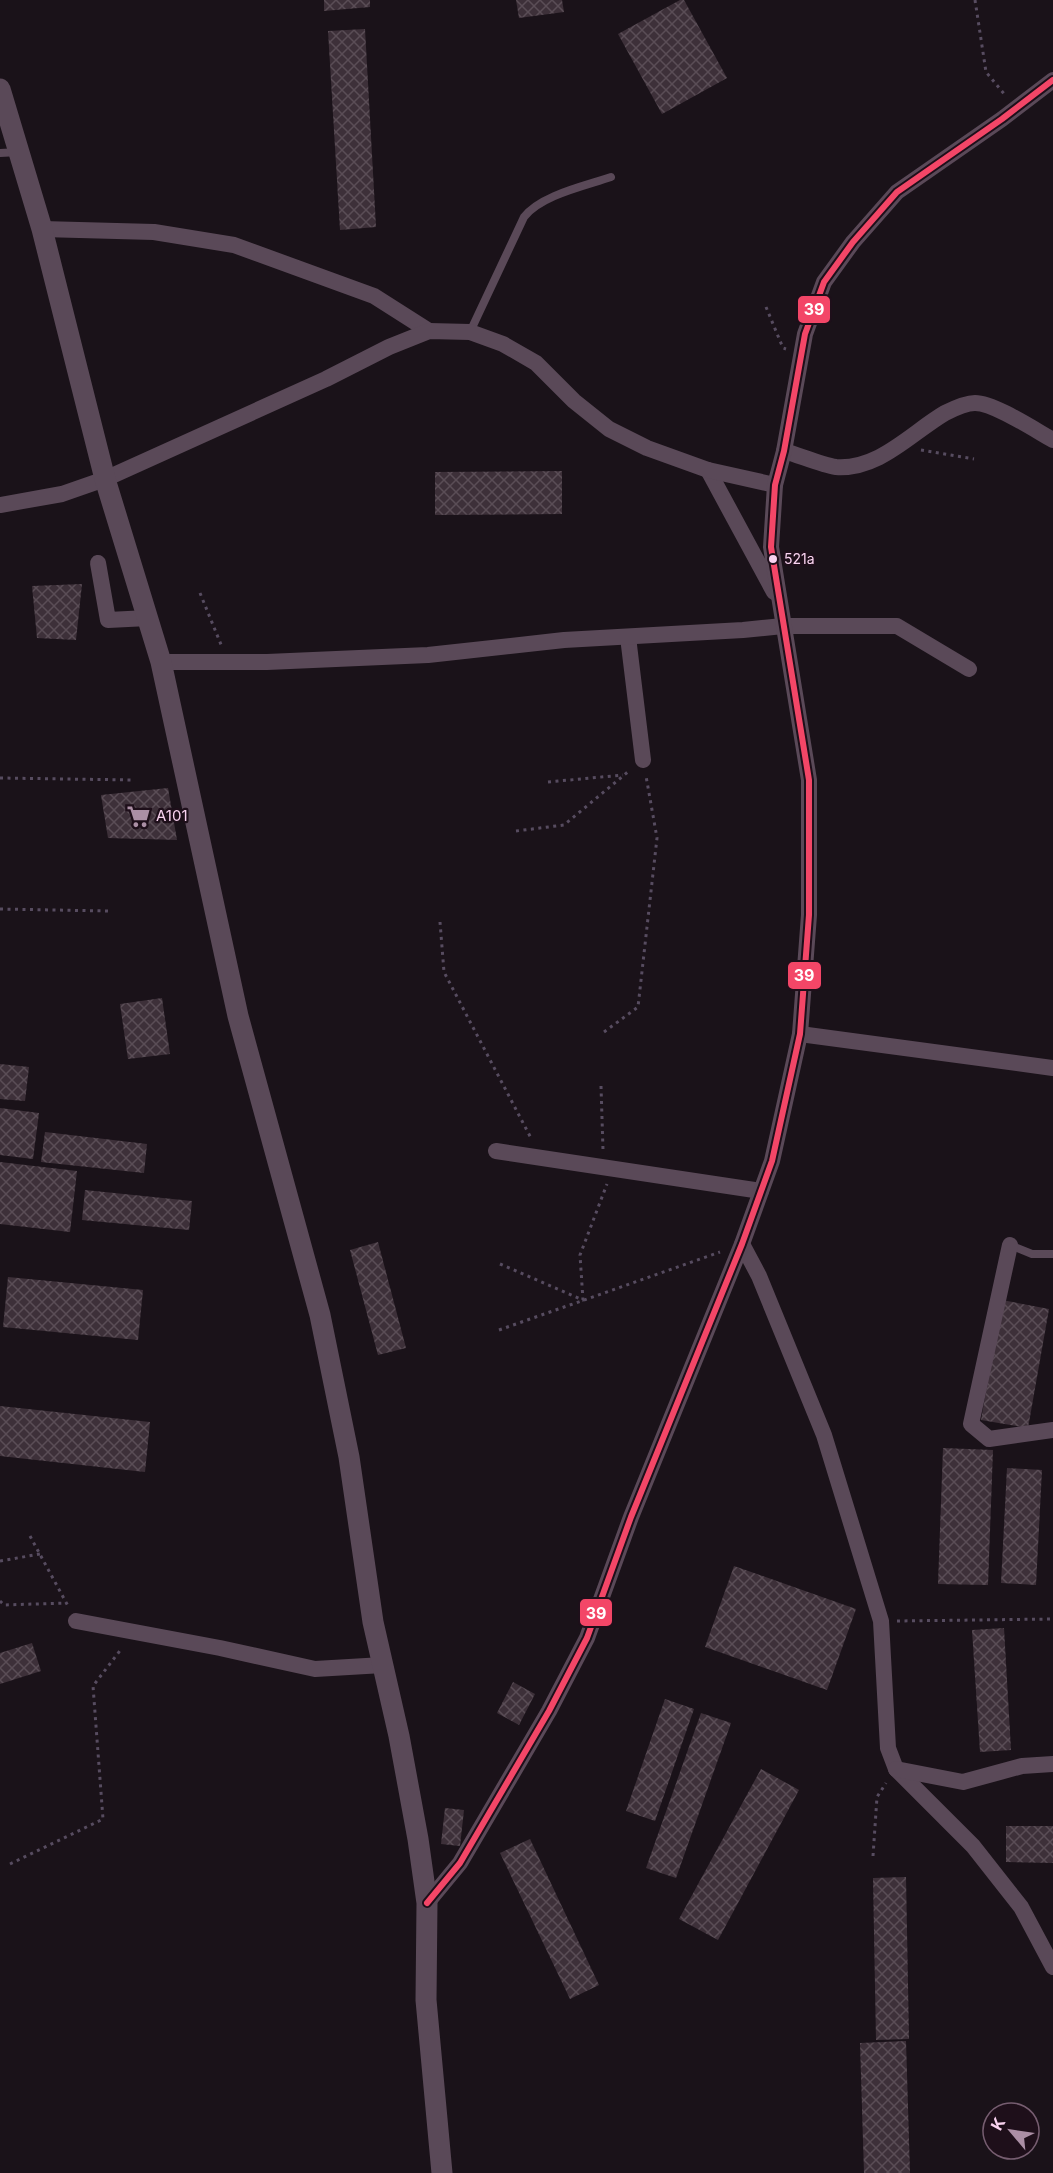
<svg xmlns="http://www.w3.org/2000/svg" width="1053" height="2173" viewBox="0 0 1053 2173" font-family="Inter,sans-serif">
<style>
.building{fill:url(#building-cross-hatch)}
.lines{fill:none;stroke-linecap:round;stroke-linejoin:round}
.path{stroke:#574c60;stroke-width:3;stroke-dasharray:3 4.5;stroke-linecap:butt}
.service{stroke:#5a4958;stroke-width:8}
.minor{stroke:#5a4958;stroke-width:16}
.tertiary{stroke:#5a4958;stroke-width:21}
.bus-1-casing{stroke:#1e0f1a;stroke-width:10}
.bus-1{stroke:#f34667;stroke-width:6}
.bus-dot{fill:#f9d3f0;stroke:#1e0f1a;stroke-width:2}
.labels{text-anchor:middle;stroke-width:4.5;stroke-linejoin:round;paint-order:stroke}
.bus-label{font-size:14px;fill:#f9d3f0;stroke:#1e0f1a;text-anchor:start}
.poi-label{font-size:15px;fill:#f9d3f0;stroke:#1e0f1a;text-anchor:start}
.line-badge{stroke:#1e0f1a;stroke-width:2}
.badge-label{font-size:16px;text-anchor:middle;font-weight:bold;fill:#fff}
</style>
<defs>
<pattern id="building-cross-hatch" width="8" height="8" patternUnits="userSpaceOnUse" patternTransform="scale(1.5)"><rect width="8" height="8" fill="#3d3039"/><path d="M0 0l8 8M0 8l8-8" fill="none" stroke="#5a4d56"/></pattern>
</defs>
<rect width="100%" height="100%" fill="#1a1219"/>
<g class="building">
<polygon points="324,0 370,0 370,7 324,11"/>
<polygon points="516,0 562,0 564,12 519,18"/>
<polygon points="680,0 684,0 727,78 662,114 618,34"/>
<polygon points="365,29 376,227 340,230 328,31"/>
<polygon points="562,471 562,514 435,515 435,472"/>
<polygon points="82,584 76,640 37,638 32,586"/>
<polygon points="168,788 177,840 108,838 101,795"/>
<polygon points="162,998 170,1054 128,1059 120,1004"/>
<polygon points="0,1064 29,1067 25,1101 0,1099"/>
<polygon points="0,1108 39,1113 33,1159 0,1155"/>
<polygon points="45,1132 147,1144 144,1173 41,1162"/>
<polygon points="0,1162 77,1171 70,1232 0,1224"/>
<polygon points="85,1190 192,1201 189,1230 82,1220"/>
<polygon points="378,1242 406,1348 378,1355 350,1250"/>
<polygon points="8,1277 143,1290 138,1340 3,1327"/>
<polygon points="1002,1300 1049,1309 1028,1428 981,1420"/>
<polygon points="0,1406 150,1422 145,1472 0,1456"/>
<polygon points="943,1448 993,1450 988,1585 938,1584"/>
<polygon points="1007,1468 1042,1470 1036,1585 1001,1583"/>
<polygon points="734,1566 856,1609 827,1690 705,1647"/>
<polygon points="1004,1628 1011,1750 980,1752 972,1630"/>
<polygon points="32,1643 41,1671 0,1684 0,1653"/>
<polygon points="513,1682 535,1694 519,1725 497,1713"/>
<polygon points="665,1699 694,1709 655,1821 626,1811"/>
<polygon points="701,1713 731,1723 676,1878 646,1868"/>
<polygon points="761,1769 799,1790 718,1940 679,1919"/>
<polygon points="445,1808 464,1810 460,1846 441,1844"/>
<polygon points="1006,1826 1053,1826 1053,1863 1006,1862"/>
<polygon points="530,1839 599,1985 570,1999 500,1853"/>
<polygon points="906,1877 909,2039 876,2040 873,1878"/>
<polygon points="906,2041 910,2173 864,2173 860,2043"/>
</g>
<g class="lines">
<g class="path">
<polyline points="975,0 986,72 1005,95"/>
<polyline points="766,307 783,348 786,349"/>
<polyline points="921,450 974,459"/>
<polyline points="200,593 222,647"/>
<polyline points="0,778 133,780"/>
<polyline points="548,782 623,775"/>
<polyline points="516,831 564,825 629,771"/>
<polyline points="0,909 108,911"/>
<polyline points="440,922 444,972 532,1140"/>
<polyline points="604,1032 638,1007 657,838 646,776"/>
<polyline points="601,1086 603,1150"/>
<polyline points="500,1264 583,1300 580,1255 607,1184"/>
<polyline points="499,1330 720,1252"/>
<polyline points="30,1536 68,1606"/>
<polyline points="0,1561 40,1554"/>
<polyline points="0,1601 4,1605 66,1603"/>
<polyline points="897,1621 1053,1619"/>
<polyline points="873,1856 877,1797 886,1783"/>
<polyline points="10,1864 103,1819 93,1686 122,1648"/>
</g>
<g class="service">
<polyline points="0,153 19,152"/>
<path d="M470,332L524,217C541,195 585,186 611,177"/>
<polyline points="1010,1245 1032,1254 1053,1254"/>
</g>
<g class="minor">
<polyline points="42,229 154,232 234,245 374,296 429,331"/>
<path d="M784,451C799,455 821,465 836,467C879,470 911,433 945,413C953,409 965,403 975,403C994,403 1035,430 1053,440"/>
<polyline points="708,470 774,592"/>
<polyline points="0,505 62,494 105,479 326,379 389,347 429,331 470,332 503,344 536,363 574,401 609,429 647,448 708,470 775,485"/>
<polyline points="98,563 108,620 148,618"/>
<polyline points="628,637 643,760"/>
<polyline points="161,662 267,662 428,655 564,640 743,630 783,626 897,626 969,669"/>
<polyline points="800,1034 1053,1068"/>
<polyline points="496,1151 761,1191"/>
<polyline points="742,1244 759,1276 824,1435 881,1621 888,1748 896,1769 973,1846 1021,1907 1053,1967"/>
<polyline points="1010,1245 971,1424 989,1439 1053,1430"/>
<polyline points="76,1621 220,1648 315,1669 383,1665"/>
<polyline points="896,1769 963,1782 1022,1766 1053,1764"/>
<polyline points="427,1903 460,1863 549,1711 587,1638 631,1517 742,1244 772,1161 800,1034 809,915 809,780 771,547 775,485 784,451 805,334 824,282 853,242 897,192 1002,119 1053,80"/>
</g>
<polyline class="tertiary" points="0,89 42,229 105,479 161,662 238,1016 320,1315 349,1457 373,1622 399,1736 418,1839 427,1903 426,2000 442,2173"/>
<defs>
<polyline id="bus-1" points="427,1903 460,1863 549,1711 587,1638 631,1517 742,1244 772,1161 800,1034 809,915 809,780 771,547 775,485 784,451 805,334 824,282 853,242 897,192 1002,119 1053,80"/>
</defs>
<use href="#bus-1" class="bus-1-casing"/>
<use href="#bus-1" class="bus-1"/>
</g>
<defs>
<symbol id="supermarket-bare" viewBox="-9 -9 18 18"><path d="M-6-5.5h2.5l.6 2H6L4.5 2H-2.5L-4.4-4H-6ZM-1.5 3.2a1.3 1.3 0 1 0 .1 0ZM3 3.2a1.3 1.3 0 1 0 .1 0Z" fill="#ab8fa5" stroke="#1e0f1a" stroke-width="2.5" paint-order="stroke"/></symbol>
</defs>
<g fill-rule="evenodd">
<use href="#supermarket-bare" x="122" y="800" width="33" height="33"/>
</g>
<circle class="bus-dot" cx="773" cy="559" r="5"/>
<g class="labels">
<g class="bus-label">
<text x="784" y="564">521a</text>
</g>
<g class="poi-label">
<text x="156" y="821">A101</text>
</g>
</g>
<g class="line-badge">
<rect x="797" y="295" width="34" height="29" rx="6" fill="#f34667"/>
<rect x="787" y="961" width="35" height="29" rx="6" fill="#f34667"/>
<rect x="579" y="1598" width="34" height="29" rx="6" fill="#f34667"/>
</g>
<g class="badge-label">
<text x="814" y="315">39</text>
<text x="804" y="981">39</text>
<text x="596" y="1619">39</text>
</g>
<g transform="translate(1011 2131) rotate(299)"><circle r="28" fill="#1e0f1a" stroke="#765d70" stroke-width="1.5"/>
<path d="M0-4.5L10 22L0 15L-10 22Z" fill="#ab8fa5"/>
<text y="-9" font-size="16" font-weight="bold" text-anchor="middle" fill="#f9d3f0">K</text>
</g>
</svg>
